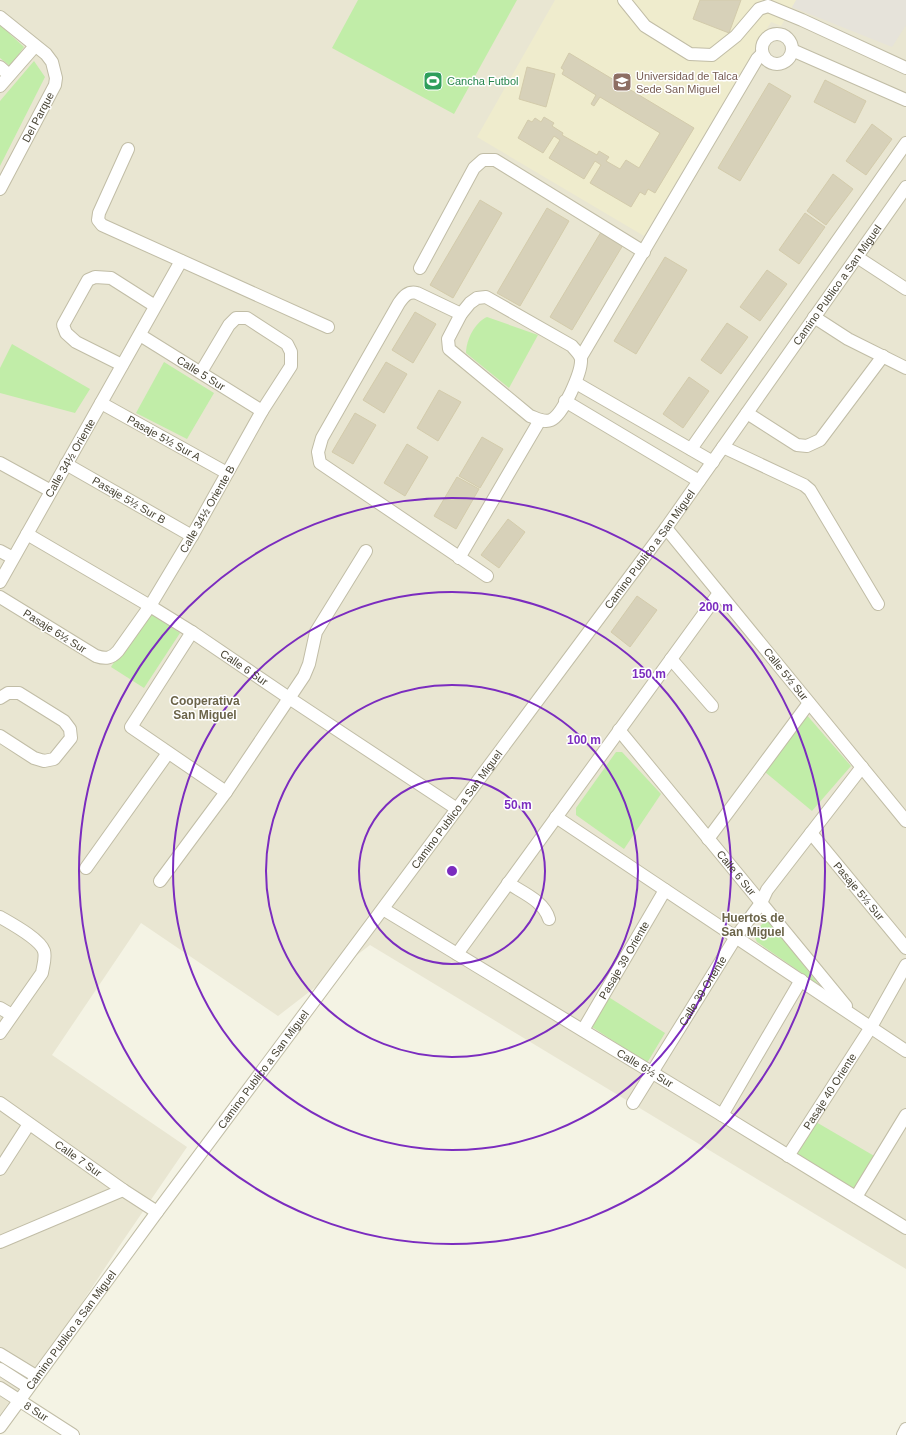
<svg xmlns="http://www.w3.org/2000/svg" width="906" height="1435" viewBox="0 0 906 1435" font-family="Arial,sans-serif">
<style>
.residential{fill:#e9e6d2}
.industrial{fill:#e6e3da}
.education{fill:#efeccd}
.green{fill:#c1eda8}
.building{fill:#d7d1b9;stroke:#d3cbab}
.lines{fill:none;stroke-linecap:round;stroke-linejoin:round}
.minor-casing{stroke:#c1bda6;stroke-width:14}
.minor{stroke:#fff;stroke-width:12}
.ring{fill:none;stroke:#7b2cbf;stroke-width:2}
.labels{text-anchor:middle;stroke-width:3;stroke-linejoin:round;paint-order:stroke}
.education-label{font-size:11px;fill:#785e54;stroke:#fff;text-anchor:start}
.leisure-label{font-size:11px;fill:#27864d;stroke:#fff;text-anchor:start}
.street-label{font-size:11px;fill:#474333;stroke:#fff}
.neighbourhood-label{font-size:12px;font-weight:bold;fill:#6b6449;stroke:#fff}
.centre{fill:#7b2cbf;stroke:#fff;stroke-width:2}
.ring-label{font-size:12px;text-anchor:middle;font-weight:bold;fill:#7b2cbf;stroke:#fff;stroke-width:3;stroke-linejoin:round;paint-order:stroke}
</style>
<rect width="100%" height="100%" fill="#f4f3e4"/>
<polygon class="residential" points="0,0 906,0 906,1269 370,945 278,1016 141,923 52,1055 187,1147 118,1248 0,1427"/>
<polygon class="industrial" points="796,0 906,0 906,25 892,47 792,7"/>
<polygon class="education" points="555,0 796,0 781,26 771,22 644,236 477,137"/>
<g class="green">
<polygon points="358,0 517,0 454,114 332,48"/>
<polygon points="0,25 24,47 10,66 0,58"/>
<polygon points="34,61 45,77 0,166 0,101"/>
<path d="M487,317L538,335L509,388L466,353C466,340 475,322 487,317Z"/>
<polygon points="12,344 90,389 75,413 0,393 0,368"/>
<polygon points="164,362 214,393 187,439 136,413"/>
<polygon points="147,611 180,633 144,688 111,667"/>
<polygon points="805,713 851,766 812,811 765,772"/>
<polygon points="616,752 622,752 661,794 624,849 576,815 576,808"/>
<polygon points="764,922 770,922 819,985 757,942 753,934"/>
<polygon points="607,996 665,1033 647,1063 589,1025"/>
<polygon points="816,1122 876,1157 855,1192 794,1155"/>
</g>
<g class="building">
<polygon points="700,0 741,0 729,33 693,19"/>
<polygon points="569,53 694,128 655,193 648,189 645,195 640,192 631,207 590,183 601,165 595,161 584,179 549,158 560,140 554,136 543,153 518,138 528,120 532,122 535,118 541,122 544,117 554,123 552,126 563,133 562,135 597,155 599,151 609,157 606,161 620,169 626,160 639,168 660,133 600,97 594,106 591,104 596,95 562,74 564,70 561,68"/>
<polygon points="527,67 555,74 546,107 519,99"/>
<polygon points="825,80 866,101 855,123 814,102"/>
<polygon points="769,83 791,96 740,181 718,168"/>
<polygon points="872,124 892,139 866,175 846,161"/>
<polygon points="833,174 853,189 826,225 807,211"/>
<polygon points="480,200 502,213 453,298 430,285"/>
<polygon points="547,208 569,221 520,306 497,293"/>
<polygon points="805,213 825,227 799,264 779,250"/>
<polygon points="601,232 623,245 572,330 550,317"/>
<polygon points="665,257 687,270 636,354 614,341"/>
<polygon points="767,270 787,284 760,321 740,307"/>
<polygon points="415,312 436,324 413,363 392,350"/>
<polygon points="727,323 748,337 721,374 701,360"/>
<polygon points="386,362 407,374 384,413 363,400"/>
<polygon points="689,377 709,391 683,428 663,414"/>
<polygon points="439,390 461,402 438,441 417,428"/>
<polygon points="355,413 376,425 353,464 332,452"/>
<polygon points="482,437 503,449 480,488 459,476"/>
<polygon points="407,444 428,457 405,496 384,483"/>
<polygon points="457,477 479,489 456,529 434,516"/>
<polygon points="508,519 525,532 499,568 481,555"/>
<polygon points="637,596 657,610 630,647 611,632"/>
</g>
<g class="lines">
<defs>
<g id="minor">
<polyline points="624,0 645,26 690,54 712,55 736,36 759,9 768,6 802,20 906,68"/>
<polyline points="0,17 46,54 52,62 56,78 55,85 0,189"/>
<circle cx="777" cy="49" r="15"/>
<polyline points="792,50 906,100"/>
<polyline points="0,67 9,75"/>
<polyline points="0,86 35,46"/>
<polyline points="128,149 99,213 98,220 102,225 328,327"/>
<polyline points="857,257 906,289"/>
<polyline points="420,268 474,168 483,160 495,160 644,252"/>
<path d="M486,297L572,346C575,350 580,354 581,359C582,372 563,415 551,420C544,423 536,418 530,416L449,349L448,339L461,314L470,303L477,298Z"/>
<path d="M461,314L417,293C408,291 404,296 399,303L322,438L318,452L320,463L487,576"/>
<polyline points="814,317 848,339 906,368"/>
<path id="s1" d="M140,335L262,411"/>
<polyline points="581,357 757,59 762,54"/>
<polyline points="122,365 76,342 66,333 63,325 88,280 95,277 111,278 155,306"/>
<polyline points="576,383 713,462"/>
<polyline points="565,401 699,481"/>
<polyline points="101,403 227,473"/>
<polyline points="747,413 797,445 807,446 820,440 883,356"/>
<polyline points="723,447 804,485 810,490 878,604"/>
<polyline points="691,449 906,143"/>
<polyline points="0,463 51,491"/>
<polyline points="66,464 192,536"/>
<polyline points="666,528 906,821"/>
<path id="s2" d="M27,534L150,606L192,632L289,698L457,809"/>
<polyline points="0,551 13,558"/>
<polyline points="459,558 540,420"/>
<polyline points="0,582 181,261"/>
<path d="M0,597L96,656C105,659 111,659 118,651L150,606L192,536L262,411L291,366V352L287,344L247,318H236L229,325L201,372"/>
<polyline points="192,632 131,727 226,792"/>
<polyline points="671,659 712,706"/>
<polyline points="0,698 8,693 19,693 64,721 70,729 71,738 54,759 44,761 34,758 0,736"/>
<path id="s3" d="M619,730L846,1006"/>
<polyline points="556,817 906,1051"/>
<polyline points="811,833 906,948"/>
<polyline points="708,839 809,703"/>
<polyline points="86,868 168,753"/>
<polyline points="160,881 226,792 304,676 309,664 316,632 366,551"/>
<path d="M508,883C523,893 544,901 549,919"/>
<polyline points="383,909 722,1115 906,1228"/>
<path d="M0,917C12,924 40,939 44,951C46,958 43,966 42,973L0,1033"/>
<polyline points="457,954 719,593"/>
<polyline points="0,1008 12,1015"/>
<path id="s4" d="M583,1030L665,890"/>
<path id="s5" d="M0,1103L123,1190L157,1212"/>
<path id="s6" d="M633,1103L736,937L761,903L767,890L862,767"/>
<polyline points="722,1115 801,980"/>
<path id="s7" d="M788,1156L871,1027L906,965"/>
<polyline points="0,1169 29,1124"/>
<polyline points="856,1197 906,1115"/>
<polyline points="0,1242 123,1190"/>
<polyline points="0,1354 36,1376"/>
<polyline points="0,1369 28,1387"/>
<path id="s8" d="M0,1388L73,1435"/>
<path id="s9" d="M0,1427L157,1212L666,528L906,187"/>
<polyline points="903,1435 906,1429"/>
</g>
</defs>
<use href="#minor" class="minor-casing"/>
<use href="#minor" class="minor"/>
</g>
<g class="ring">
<circle cx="452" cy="871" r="93"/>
<circle cx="452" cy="871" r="186"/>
<circle cx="452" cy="871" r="279"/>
<circle cx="452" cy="871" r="373"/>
</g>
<defs>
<symbol id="stadium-square" viewBox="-11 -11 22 22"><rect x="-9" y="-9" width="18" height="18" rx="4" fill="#2e9e5b" stroke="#fff"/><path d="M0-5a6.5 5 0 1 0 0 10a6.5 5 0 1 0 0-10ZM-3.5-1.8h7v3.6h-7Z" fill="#fff"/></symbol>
<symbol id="university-square" viewBox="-11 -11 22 22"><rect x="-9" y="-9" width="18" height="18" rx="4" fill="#8d6e63" stroke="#fff"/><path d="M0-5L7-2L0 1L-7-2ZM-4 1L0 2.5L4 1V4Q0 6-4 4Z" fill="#fff"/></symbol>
</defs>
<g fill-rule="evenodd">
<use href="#stadium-square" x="422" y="70" width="22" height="22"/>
<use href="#university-square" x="611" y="71" width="22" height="22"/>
</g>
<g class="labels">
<g class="education-label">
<text x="636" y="80">Universidad de Talca<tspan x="636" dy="13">Sede San Miguel</tspan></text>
</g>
<g class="leisure-label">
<text x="447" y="85">Cancha Futbol</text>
</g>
<g class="street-label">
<text transform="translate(38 117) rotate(-62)" y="4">Del Parque</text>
<text dy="4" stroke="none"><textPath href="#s9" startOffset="1416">Camino Publico a San Miguel</textPath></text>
<text dy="4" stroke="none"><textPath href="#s1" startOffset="72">Calle 5 Sur</textPath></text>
<text transform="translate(164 438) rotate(29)" y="4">Pasaje 5½ Sur A</text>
<text transform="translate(70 458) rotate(-60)" y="4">Calle 34½ Oriente</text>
<text transform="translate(129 500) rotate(30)" y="4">Pasaje 5½ Sur B</text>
<text transform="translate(207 509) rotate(-60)" y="4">Calle 34½ Oriente B</text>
<text dy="4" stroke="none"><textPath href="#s9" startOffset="1092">Camino Publico a San Miguel</textPath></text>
<text transform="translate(55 631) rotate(32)" y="4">Pasaje 6½ Sur</text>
<text dy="4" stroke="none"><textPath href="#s2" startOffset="255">Calle 6 Sur</textPath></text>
<text transform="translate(786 674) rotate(51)" y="4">Calle 5½ Sur</text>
<text dy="4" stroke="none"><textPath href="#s9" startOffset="768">Camino Publico a San Miguel</textPath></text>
<text dy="4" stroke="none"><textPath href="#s3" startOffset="185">Calle 6 Sur</textPath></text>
<text transform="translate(859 891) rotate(50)" y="4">Pasaje 5½ Sur</text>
<text dy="4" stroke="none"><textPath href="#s4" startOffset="81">Pasaje 39 Oriente</textPath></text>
<text dy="4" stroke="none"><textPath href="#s6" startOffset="132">Calle 39 Oriente</textPath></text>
<text transform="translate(645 1068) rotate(31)" y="4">Calle 6½ Sur</text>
<text dy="4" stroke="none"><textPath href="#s9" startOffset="444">Camino Publico a San Miguel</textPath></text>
<text dy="4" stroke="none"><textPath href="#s7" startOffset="77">Pasaje 40 Oriente</textPath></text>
<text dy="4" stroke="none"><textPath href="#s5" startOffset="96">Calle 7 Sur</textPath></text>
<text dy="4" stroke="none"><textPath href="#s9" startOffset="120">Camino Publico a San Miguel</textPath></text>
<text dy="4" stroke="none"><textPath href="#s8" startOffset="43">8 Sur</textPath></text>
</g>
<g class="neighbourhood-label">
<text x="205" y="705">Cooperativa<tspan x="205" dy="14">San Miguel</tspan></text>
<text x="753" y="922">Huertos de<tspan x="753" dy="14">San Miguel</tspan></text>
</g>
</g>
<circle cx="452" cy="871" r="6" class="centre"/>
<g class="ring-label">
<text x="716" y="611">200 m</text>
<text x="649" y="678">150 m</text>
<text x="584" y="744">100 m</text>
<text x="518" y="809">50 m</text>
</g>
</svg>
